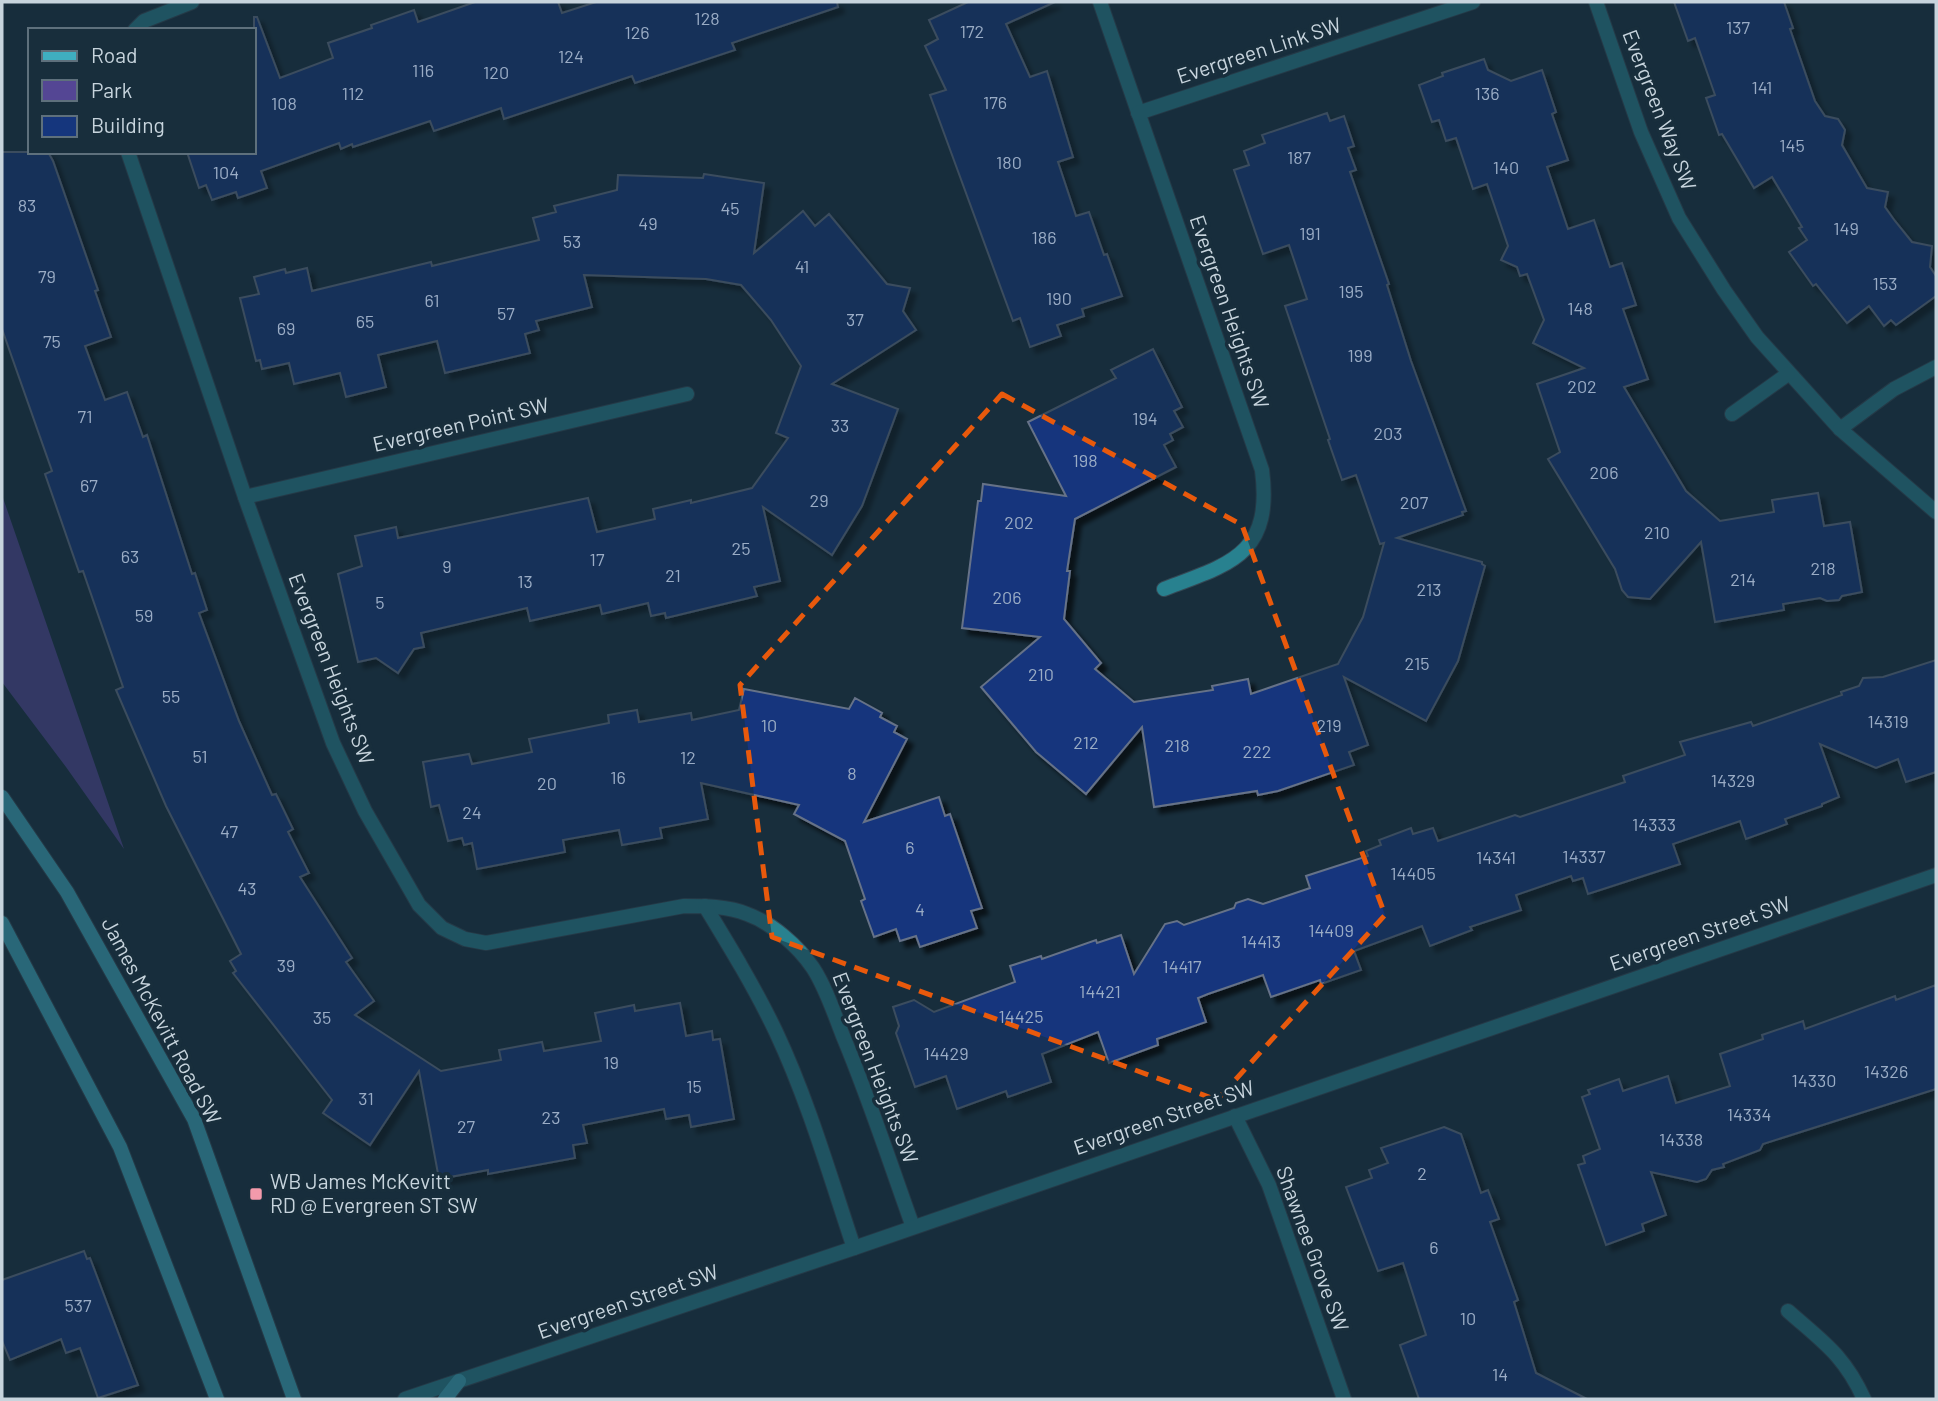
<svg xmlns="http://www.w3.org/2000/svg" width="1938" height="1401" viewBox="0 0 1938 1401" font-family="Barlow,sans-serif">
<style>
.green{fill:#544694}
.building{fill:#15367d;stroke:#667288;stroke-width:2;filter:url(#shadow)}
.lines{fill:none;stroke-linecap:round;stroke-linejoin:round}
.street-casing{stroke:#344956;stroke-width:16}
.secondary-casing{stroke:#344956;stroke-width:16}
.street{stroke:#28818f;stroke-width:14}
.secondary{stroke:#3faec0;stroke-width:14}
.marked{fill:none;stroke:#e8590c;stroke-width:5;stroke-dasharray:14 9;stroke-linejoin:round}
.poi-dot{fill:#f39aab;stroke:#182e3c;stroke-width:2.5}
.labels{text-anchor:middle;stroke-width:7;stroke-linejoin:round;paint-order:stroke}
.number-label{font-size:18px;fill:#9aacc5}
.street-label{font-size:21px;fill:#c7d4dd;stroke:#182e3c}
.poi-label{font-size:21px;fill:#c7d4dd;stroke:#182e3c;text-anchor:start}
</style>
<defs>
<filter id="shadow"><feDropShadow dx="6" dy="6" stdDeviation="2" flood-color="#0009"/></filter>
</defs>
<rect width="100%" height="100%" fill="#182e3c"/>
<polygon class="green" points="2,495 124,849 66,767 2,682"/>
<g class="building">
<polygon points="475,2 558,2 562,13 596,2 837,2 838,7 732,43 735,50 635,83 632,76 504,119 501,108 434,131 430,121 353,147 352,144 341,149 339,143 261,171 267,188 238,198 236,192 212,200 206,185 199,188 187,152 254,152 254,17 257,17 280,78 333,58 328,43 372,28 371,25 414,10 418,22"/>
<polygon points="968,2 1055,2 1006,24 1030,77 1047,71 1073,157 1058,162 1076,216 1089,212 1104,255 1107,254 1122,296 1082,309 1084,316 1057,325 1061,336 1030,347 1020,318 1013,321 930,95 946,90 925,46 938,39 929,20"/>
<polygon points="1674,2 1784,2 1793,28 1790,29 1815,101 1825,116 1838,119 1845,130 1842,145 1867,188 1888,192 1885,207 1895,221 1912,242 1932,246 1930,267 1936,276 1936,296 1896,325 1891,320 1884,326 1869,306 1847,323 1816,284 1813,286 1789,252 1807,240 1799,228 1802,227 1772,177 1754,188 1722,134 1719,135 1706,98 1715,95 1695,38 1688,41"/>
<polygon points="1484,59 1488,70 1511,81 1542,70 1556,112 1552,114 1568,160 1547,167 1568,229 1594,220 1610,267 1622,263 1636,305 1623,309 1648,379 1624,387 1686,491 1720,521 1774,512 1772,500 1818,493 1824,526 1850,522 1862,592 1842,596 1839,600 1827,601 1820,598 1783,604 1784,610 1715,622 1701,542 1650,599 1628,597 1622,590 1615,569 1548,459 1560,452 1537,384 1584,368 1533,343 1544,320 1527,274 1520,276 1517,267 1501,260 1508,246 1487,184 1473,189 1456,138 1446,141 1439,120 1432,122 1419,85 1443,76 1442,73"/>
<polygon points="1327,113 1330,121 1344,116 1354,146 1348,148 1356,170 1350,172 1389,284 1387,285 1411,361 1466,511 1462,512 1463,515 1397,538 1482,562 1482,564 1485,566 1458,661 1426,721 1344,677 1368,745 1349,752 1354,765 1278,791 1258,795 1257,791 1154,807 1142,727 1086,794 1036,752 981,687 1040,637 962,628 978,501 981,501 983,484 1066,496 1028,422 1116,378 1111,370 1153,349 1182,407 1174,411 1183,427 1170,434 1173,440 1164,445 1176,467 1075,519 1067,571 1070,571 1064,619 1101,663 1095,669 1134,702 1213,690 1212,686 1248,679 1251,694 1338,664 1363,617 1384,543 1380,544 1356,475 1342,480 1328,440 1330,439 1285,306 1307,299 1289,245 1263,254 1234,170 1249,165 1244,151 1265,143 1262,135"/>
<polygon points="2,152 48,152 53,161 98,290 95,291 111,337 85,346 105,400 127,392 143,437 147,435 192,574 195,573 207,610 199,613 239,721 272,795 276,794 293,829 288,832 309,873 300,877 352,958 346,962 374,1001 355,1015 441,1071 501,1060 499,1050 542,1042 544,1051 601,1041 595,1013 634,1005 635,1011 680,1003 686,1036 712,1031 713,1040 720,1039 734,1119 691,1127 689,1115 666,1119 664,1109 583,1125 587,1143 573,1145 575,1158 488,1174 488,1170 439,1179 419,1071 370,1145 323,1113 332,1100 233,973 236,971 230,961 241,954 166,806 116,690 123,687 83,571 79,572 45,474 52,471 2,329"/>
<polygon points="704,174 764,183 754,253 803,211 815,226 829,214 887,284 910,288 903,311 916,330 832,384 898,409 862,506 832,555 763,507 780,581 754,587 757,596 666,618 665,613 651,616 648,603 602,614 600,605 530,621 527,608 421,633 424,647 414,649 398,673 376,658 358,662 338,574 362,566 355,536 396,527 398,538 588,498 597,532 655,519 653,509 691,500 691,503 752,488 788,438 776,433 801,366 771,320 741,285 706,279 584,275 592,307 536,321 539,330 525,334 530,353 445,373 437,341 378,355 386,387 346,397 340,373 294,384 289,363 262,369 260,360 256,361 240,298 259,294 254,277 285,269 286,273 307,268 312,291 431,262 432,266 539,240 533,218 556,212 554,206 617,190 618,175 703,178"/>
<polygon points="1936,660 1936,772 1906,782 1898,759 1876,768 1820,744 1839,797 1822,804 1822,806 1785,819 1787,824 1746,839 1740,821 1673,844 1680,864 1588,894 1583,878 1573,881 1571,876 1516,895 1521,910 1470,927 1472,930 1430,946 1422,926 1354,951 1361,970 1321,984 1320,980 1271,997 1263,975 1208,994 1198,998 1206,1022 1157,1039 1158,1045 1109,1063 1098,1032 1042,1054 1051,1082 1008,1097 1006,1091 957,1109 946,1076 915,1087 896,1033 899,1026 893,1007 914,1000 934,1012 1015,982 1010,966 1041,956 1042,959 1096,940 1097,943 1121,935 1134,974 1165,924 1177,921 1184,925 1234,908 1236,903 1248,899 1263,904 1310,888 1306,876 1368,856 1366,851 1381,845 1379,840 1411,828 1413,834 1433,828 1438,841 1515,815 1520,817 1625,782 1623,776 1685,755 1680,742 1751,722 1753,726 1842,695 1841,692 1859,686 1863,678 1883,677"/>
<polygon points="744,689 849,709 855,698 882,713 880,717 897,726 894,732 907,739 864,822 939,797 945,816 950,814 982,908 971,911 977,928 920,947 916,936 900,941 896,929 874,937 861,901 865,899 845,841 794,814 799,805 701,783 708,819 660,828 662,838 622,845 619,830 563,840 565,852 477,869 472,843 464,845 462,838 448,841 439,805 431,807 423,762 469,754 472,764 532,752 529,739 609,723 608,715 637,710 639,722 691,713 692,720 739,710"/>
<polygon points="1936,985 1936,1089 1763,1144 1760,1150 1723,1164 1724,1167 1712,1170 1706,1179 1697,1182 1651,1172 1666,1215 1642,1224 1644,1231 1606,1245 1578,1165 1585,1163 1583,1156 1600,1149 1582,1097 1590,1094 1588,1090 1619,1079 1623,1091 1668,1076 1676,1103 1730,1086 1720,1054 1763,1039 1762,1035 1803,1021 1805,1029 1895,996 1896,1000"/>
<polygon points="1444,1127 1461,1134 1481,1193 1488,1190 1499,1219 1490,1222 1518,1300 1514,1302 1536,1373 1587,1399 1419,1399 1400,1345 1426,1335 1403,1263 1378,1271 1346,1187 1372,1178 1369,1170 1388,1163 1381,1148"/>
<polygon points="84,1251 87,1259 90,1258 138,1385 98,1398 80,1348 66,1353 61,1339 10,1360 2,1341 2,1280"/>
</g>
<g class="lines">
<defs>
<g id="street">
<path d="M1100,2L1262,470C1273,555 1230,564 1164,589"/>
<polyline points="1596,2 1641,132 1679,218 1724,290 1757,337 1840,429 1936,512"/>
<polyline points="135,30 144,21 192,2"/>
<polyline points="1138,113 1473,2"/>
<path d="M128,152L245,497L333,743L365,811L419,905L442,928L465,939L486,943L684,906C704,906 728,906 747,914C772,923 798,946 813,968C826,988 834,1013 843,1036C869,1098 890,1163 913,1227"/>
<polyline points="1732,414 1788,374"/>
<polyline points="1840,429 1894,389 1936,367"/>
<polyline points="245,497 687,394"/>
<path d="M705,906C730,947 755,988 776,1032C808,1100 830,1176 854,1248"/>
<polyline points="1235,1116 1269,1185 1344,1399"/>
<path d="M1788,1311C1823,1342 1844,1355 1864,1399"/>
<polyline points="405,1399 854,1248 1936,875"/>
</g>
<g id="secondary">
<polyline points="2,797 67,892 194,1119 294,1399"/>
<polyline points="2,923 120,1147 217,1399"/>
<polyline points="445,1399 459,1381"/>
</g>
</defs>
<use href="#street" class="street-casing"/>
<use href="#secondary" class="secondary-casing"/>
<use href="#street" class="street"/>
<use href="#secondary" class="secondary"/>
</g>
<path d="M0 0H1938V1401H0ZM1002,394L1242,525L1385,915L1217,1100L772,937L740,685Z" fill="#182e3c" fill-opacity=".55" fill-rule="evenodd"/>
<path class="marked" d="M1002,394L1242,525L1385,915L1217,1100L772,937L740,685Z"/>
<rect class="poi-dot" x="249" y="1187" width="14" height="14" rx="3.5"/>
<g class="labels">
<g class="number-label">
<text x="707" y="25">128</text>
<text x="1738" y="34">137</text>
<text x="972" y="38">172</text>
<text x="637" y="39">126</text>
<text x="571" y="63">124</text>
<text x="423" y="77">116</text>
<text x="496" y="79">120</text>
<text x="1762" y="94">141</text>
<text x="353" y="100">112</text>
<text x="1487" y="100">136</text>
<text x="995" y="109">176</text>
<text x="284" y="110">108</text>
<text x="1792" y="152">145</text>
<text x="1299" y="164">187</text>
<text x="1009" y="169">180</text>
<text x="1506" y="174">140</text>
<text x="226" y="179">104</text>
<text x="27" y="212">83</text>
<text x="730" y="215">45</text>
<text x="648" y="230">49</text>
<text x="1846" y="235">149</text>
<text x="1310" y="240">191</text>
<text x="1044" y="244">186</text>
<text x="572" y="248">53</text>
<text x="802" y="273">41</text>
<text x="47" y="283">79</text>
<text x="1885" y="290">153</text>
<text x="1351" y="298">195</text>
<text x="1059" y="305">190</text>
<text x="432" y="307">61</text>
<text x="1580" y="315">148</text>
<text x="506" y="320">57</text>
<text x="855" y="326">37</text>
<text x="365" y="328">65</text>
<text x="286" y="335">69</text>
<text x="52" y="348">75</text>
<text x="1360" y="362">199</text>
<text x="1582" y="393">202</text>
<text x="85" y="423">71</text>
<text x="1145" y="425">194</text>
<text x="840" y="432">33</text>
<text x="1388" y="440">203</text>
<text x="1085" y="467">198</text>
<text x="1604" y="479">206</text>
<text x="89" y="492">67</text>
<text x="819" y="507">29</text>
<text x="1414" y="509">207</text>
<text x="1019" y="529">202</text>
<text x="1657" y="539">210</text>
<text x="741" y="555">25</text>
<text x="130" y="563">63</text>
<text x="597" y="566">17</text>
<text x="447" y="573">9</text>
<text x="1823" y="575">218</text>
<text x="673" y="582">21</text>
<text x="1743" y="586">214</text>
<text x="525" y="588">13</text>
<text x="1429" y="596">213</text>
<text x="1007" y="604">206</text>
<text x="380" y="609">5</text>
<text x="144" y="622">59</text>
<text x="1417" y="670">215</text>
<text x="1041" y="681">210</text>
<text x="171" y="703">55</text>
<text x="1888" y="728">14319</text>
<text x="769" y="732">10</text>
<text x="1329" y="732">219</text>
<text x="1086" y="749">212</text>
<text x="1177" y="752">218</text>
<text x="1257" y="758">222</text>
<text x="200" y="763">51</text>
<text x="688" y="764">12</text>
<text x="852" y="780">8</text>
<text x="618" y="784">16</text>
<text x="1733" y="787">14329</text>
<text x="547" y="790">20</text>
<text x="472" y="819">24</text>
<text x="1654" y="831">14333</text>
<text x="229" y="838">47</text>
<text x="910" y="854">6</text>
<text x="1584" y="863">14337</text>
<text x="1496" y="864">14341</text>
<text x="1413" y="880">14405</text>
<text x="247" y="895">43</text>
<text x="920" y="916">4</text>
<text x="1331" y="937">14409</text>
<text x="1261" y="948">14413</text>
<text x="286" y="972">39</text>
<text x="1182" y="973">14417</text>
<text x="1100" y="998">14421</text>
<text x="1021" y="1023">14425</text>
<text x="322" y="1024">35</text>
<text x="946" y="1060">14429</text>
<text x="611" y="1069">19</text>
<text x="1886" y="1078">14326</text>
<text x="1814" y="1087">14330</text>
<text x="694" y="1093">15</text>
<text x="366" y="1105">31</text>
<text x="1749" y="1121">14334</text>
<text x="551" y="1124">23</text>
<text x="466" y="1133">27</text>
<text x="1681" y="1146">14338</text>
<text x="1422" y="1180">2</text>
<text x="1434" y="1254">6</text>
<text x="78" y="1312">537</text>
<text x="1468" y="1325">10</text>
<text x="1500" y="1381">14</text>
</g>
<g class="street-label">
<text transform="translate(1259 51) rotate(-18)" y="7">Evergreen Link SW</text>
<text transform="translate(1659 110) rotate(69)" y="7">Evergreen Way SW</text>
<text transform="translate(1229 312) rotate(71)" y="7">Evergreen Heights SW</text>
<text transform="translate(461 425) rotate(-13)" y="7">Evergreen Point SW</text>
<text transform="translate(331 669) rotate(69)" y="7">Evergreen Heights SW</text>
<text transform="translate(1700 934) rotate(-19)" y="7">Evergreen Street SW</text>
<text transform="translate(161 1021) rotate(62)" y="7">James McKevitt Road SW</text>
<text transform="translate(875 1068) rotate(69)" y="7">Evergreen Heights SW</text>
<text transform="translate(1164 1118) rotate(-19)" y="7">Evergreen Street SW</text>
<text transform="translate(1312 1249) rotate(70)" y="7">Shawnee Grove SW</text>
<text transform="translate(628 1302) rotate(-19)" y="7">Evergreen Street SW</text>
</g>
<g class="poi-label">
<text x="270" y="1189">WB James McKevitt<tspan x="270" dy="24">RD @ Evergreen ST SW</tspan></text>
</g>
</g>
<rect width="1938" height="1401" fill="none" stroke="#c7d4dd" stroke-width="7"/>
<rect x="28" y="28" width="228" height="126" fill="#182e3c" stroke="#5e707c" stroke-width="2"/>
<rect x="42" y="51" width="35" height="10" fill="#3faec0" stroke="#5e707c" stroke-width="2"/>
<text x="91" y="63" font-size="21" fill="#c7d4dd">Road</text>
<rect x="42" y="80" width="35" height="21" fill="#544694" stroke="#5e707c" stroke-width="2"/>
<text x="91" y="98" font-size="21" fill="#c7d4dd">Park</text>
<rect x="42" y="116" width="35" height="21" fill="#15367d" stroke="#5e707c" stroke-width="2"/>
<text x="91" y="133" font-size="21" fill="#c7d4dd">Building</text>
</svg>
